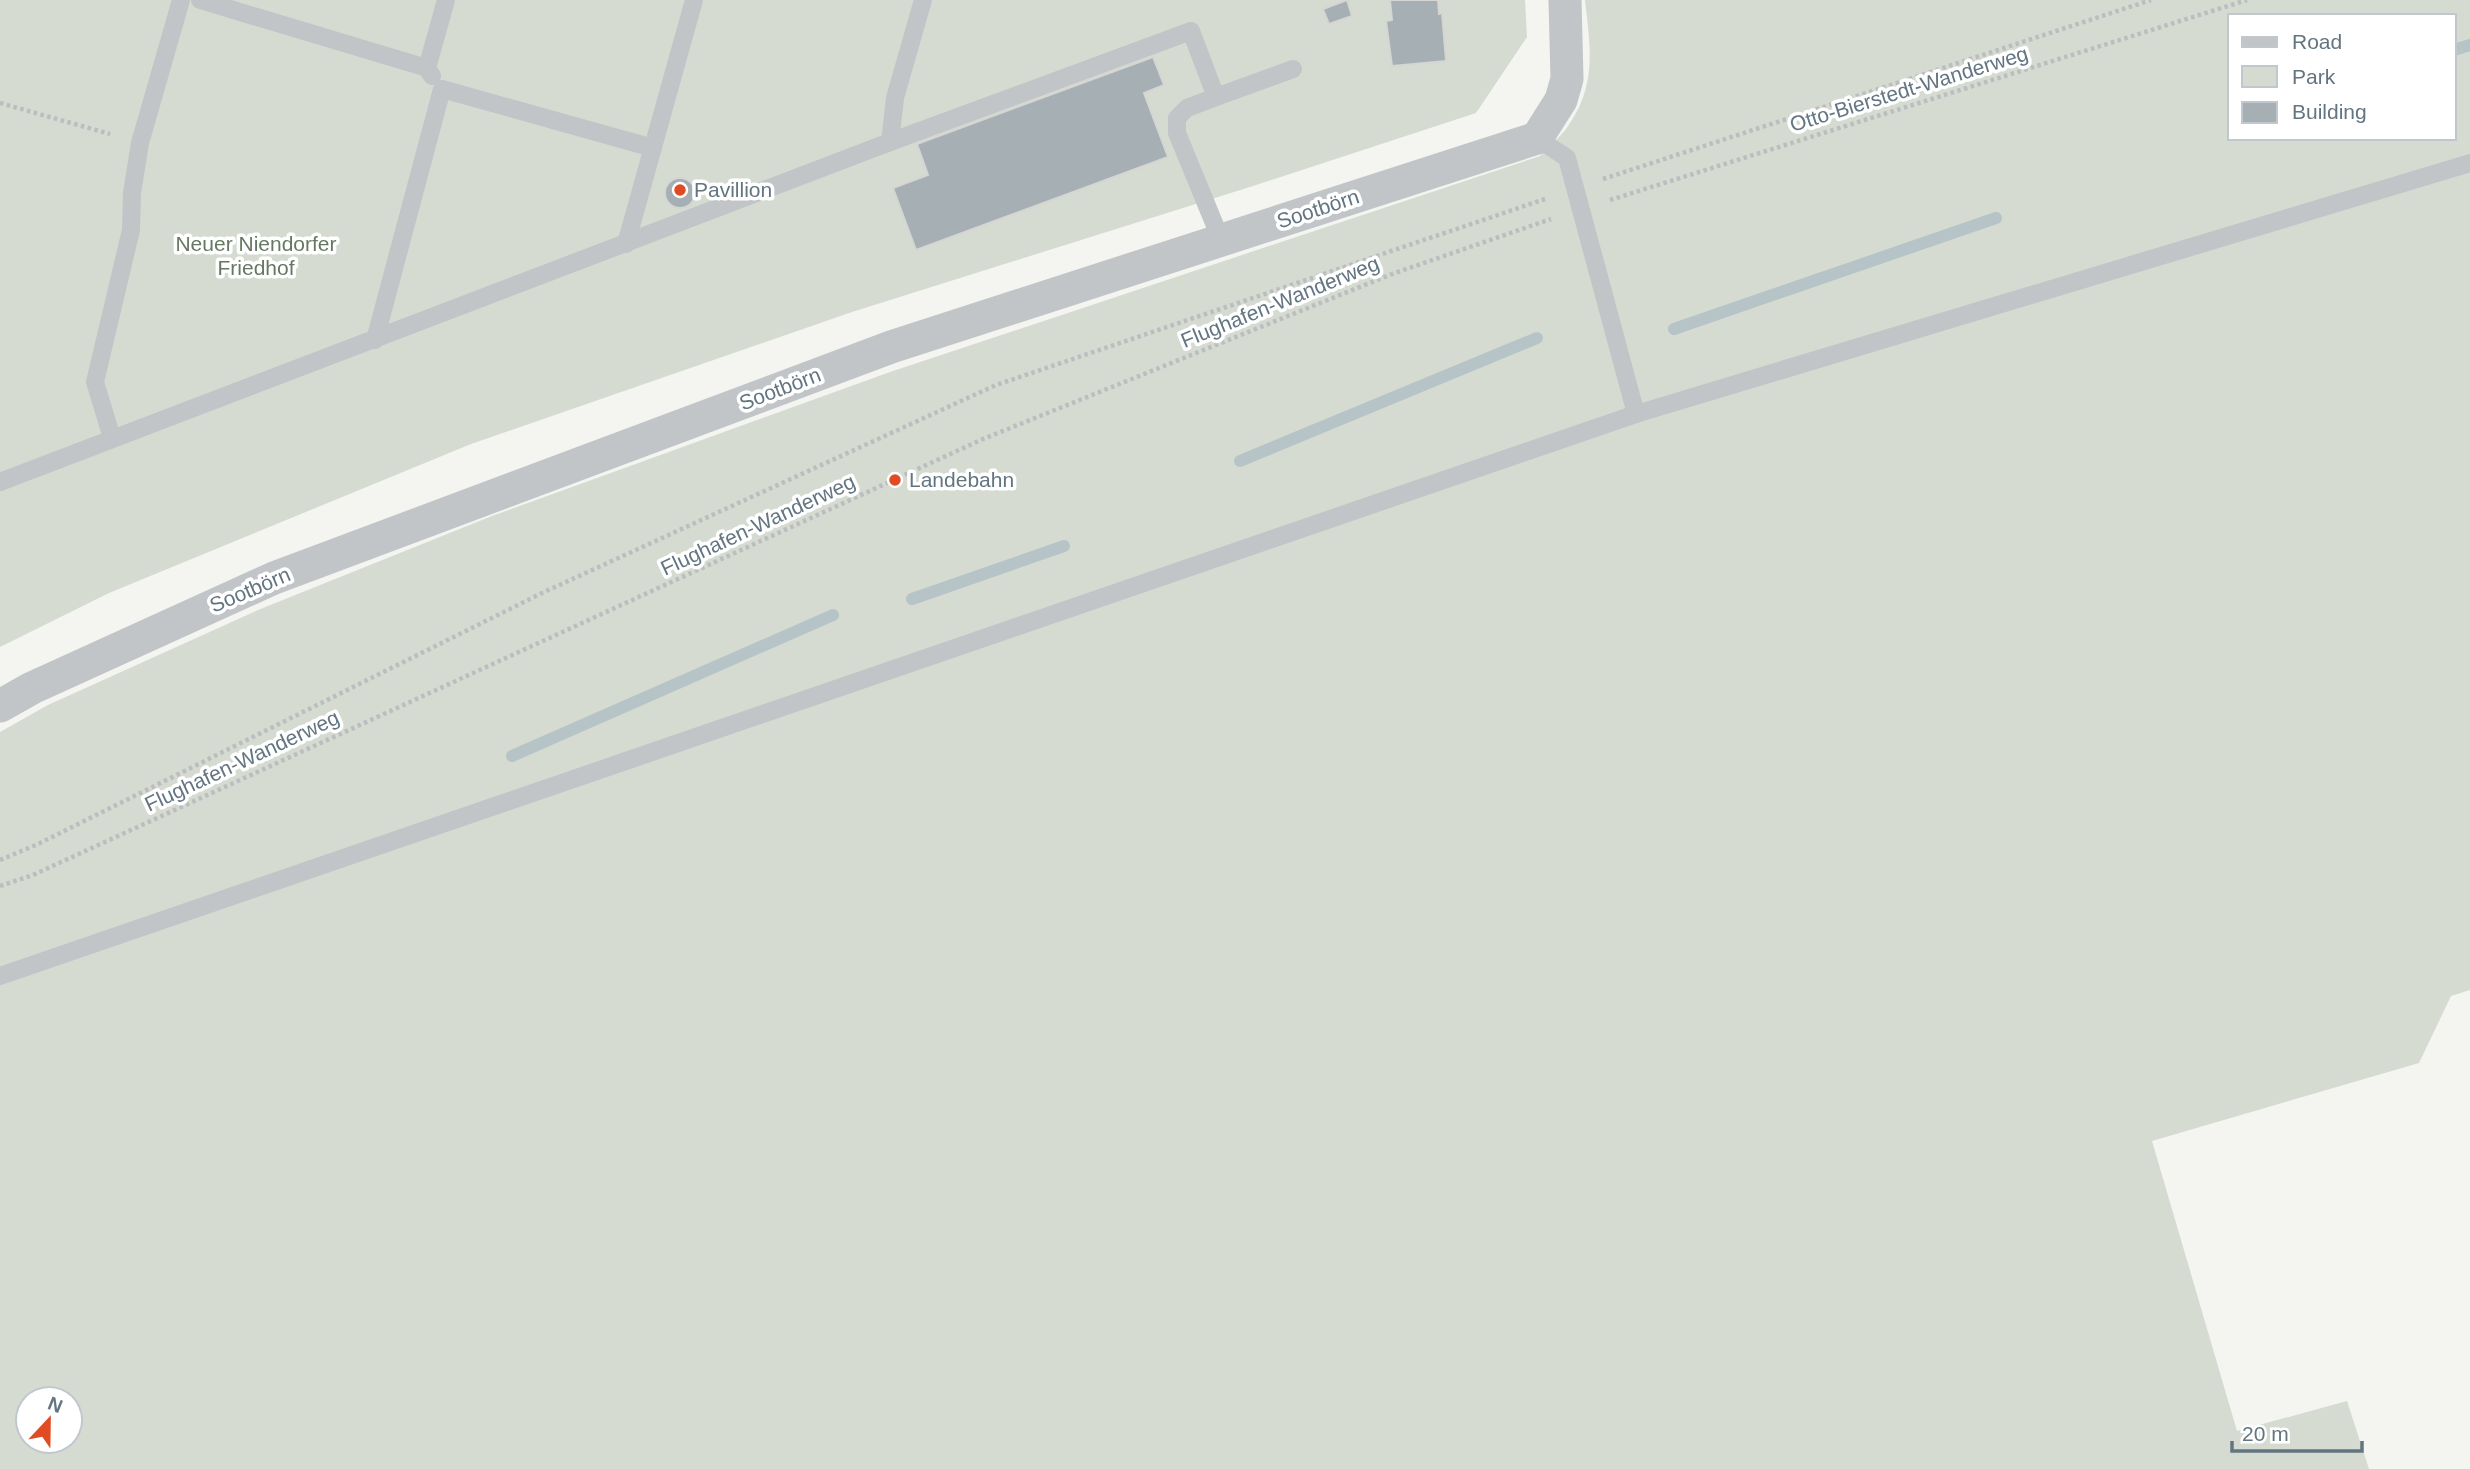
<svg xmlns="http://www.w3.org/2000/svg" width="2470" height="1469" viewBox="0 0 2470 1469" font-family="Helvetica,sans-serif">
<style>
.green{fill:#d5dbd1;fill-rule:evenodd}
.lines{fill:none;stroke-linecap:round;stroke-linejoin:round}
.stream{stroke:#b7c4c7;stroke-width:12}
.building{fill:#a6afb3;stroke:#d5d5d3;stroke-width:2}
.path{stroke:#bbbdbf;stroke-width:4.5;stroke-dasharray:3.5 3.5;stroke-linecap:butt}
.service{stroke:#c1c5c8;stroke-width:18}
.minor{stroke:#c1c5c8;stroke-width:33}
.poi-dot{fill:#e14b23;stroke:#fff;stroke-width:2.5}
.labels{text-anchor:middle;stroke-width:7;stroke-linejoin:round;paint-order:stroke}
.street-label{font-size:21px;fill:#637581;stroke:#fff}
.poi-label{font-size:21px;fill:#637581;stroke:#fff;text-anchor:start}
.park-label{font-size:21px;fill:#677862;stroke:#fff}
</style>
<rect width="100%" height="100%" fill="#f4f4f0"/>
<g class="green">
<polygon points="0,0 1525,0 1527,37 1476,113 1253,186 852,312 471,444 109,593 0,647"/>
<path d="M1585,0H2470V990L2451,996L2419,1063L2152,1141L2237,1431L2347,1401L2369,1469H0V732L48,705L258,610L492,516L890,372L1540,156C1550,145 1563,135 1570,123C1597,83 1590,45 1585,0ZM2230,16H2454V138H2230ZM28,1399H70V1441H28Z"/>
</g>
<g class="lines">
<g class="stream">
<polyline points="2454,50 2470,45"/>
<polyline points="1674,329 1996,218"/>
<polyline points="1240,461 1537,338"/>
<polyline points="912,599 1064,546"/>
<polyline points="512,756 833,615"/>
</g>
</g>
<g class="building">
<polygon points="1347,0 1352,16 1329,24 1323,9"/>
<polygon points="1390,0 1438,0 1439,14 1442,13 1446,61 1392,66 1386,21 1392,20"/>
<polygon points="1153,57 1164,85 1144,93 1168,157 916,250 893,188 928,175 917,144"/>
<circle cx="680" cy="193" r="15"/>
</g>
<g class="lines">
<g class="path">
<polyline points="0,103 110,134"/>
<polyline points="1603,179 2151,0"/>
<polyline points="1610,200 2247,0"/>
<polyline points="0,860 36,845 542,593 996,385 1545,199"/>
<polyline points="0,886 33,875 983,439 1392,274 1551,219"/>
</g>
<g class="service">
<polyline points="200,0 427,68"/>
<polyline points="432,76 427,68 446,0"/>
<polyline points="1216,97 1293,69"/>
<polyline points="1537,138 1567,158 1636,414"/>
<polyline points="890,142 895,98 923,0"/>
<polyline points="626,244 694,0"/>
<polyline points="375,340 442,89 653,148"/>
<polyline points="112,438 95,382 131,230 132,193 140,143 181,0"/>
<polyline points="0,482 890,142 1191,31 1216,97 1187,108 1177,118 1177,133 1221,240"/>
<polyline points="0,976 1636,414 2470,163"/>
</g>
<polyline class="minor" points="0,706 32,688 274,578 891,347 1537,138 1561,100 1567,79 1565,0"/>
</g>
<g class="poi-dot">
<circle cx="680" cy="190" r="7"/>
<circle cx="895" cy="480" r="7"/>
</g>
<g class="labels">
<g class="street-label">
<text transform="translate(1909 89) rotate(-17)" y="7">Otto-Bierstedt-Wanderweg</text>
<text transform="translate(1318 209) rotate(-18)" y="7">Sootbörn</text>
<text transform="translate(1280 302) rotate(-22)" y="7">Flughafen-Wanderweg</text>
<text transform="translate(780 389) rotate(-21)" y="7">Sootbörn</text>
<text transform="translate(758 525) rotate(-25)" y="7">Flughafen-Wanderweg</text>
<text transform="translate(250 590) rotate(-23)" y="7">Sootbörn</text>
<text transform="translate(242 761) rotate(-25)" y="7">Flughafen-Wanderweg</text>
</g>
<g class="poi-label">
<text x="694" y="197">Pavillion</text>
<text x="909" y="487">Landebahn</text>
</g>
<g class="park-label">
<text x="256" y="251">Neuer Niendorfer<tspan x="256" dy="24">Friedhof</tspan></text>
</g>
</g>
<rect x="2228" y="14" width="228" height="126" fill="#ffffff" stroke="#c1c8cd" stroke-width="2"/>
<rect x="2242" y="37" width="35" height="10" fill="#c1c5c8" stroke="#c1c8cd" stroke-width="2"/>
<text x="2292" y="49" font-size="21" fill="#637581">Road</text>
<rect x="2242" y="66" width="35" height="21" fill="#d5dbd1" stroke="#c1c8cd" stroke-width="2"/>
<text x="2292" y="84" font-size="21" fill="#637581">Park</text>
<rect x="2242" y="102" width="35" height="21" fill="#a6afb3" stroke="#c1c8cd" stroke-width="2"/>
<text x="2292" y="119" font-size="21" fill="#637581">Building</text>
<g transform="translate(49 1420) rotate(22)"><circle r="33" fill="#ffffff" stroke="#c1c8cd" stroke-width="2"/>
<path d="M0-5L12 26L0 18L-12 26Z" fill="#e14b23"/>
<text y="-10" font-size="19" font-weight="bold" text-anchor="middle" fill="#637581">N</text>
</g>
<path d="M2232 1441v10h130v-10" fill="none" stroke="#637581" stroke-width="3.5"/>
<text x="2242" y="1441" font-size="21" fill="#637581" stroke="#ffffff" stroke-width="5" paint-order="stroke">20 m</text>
</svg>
